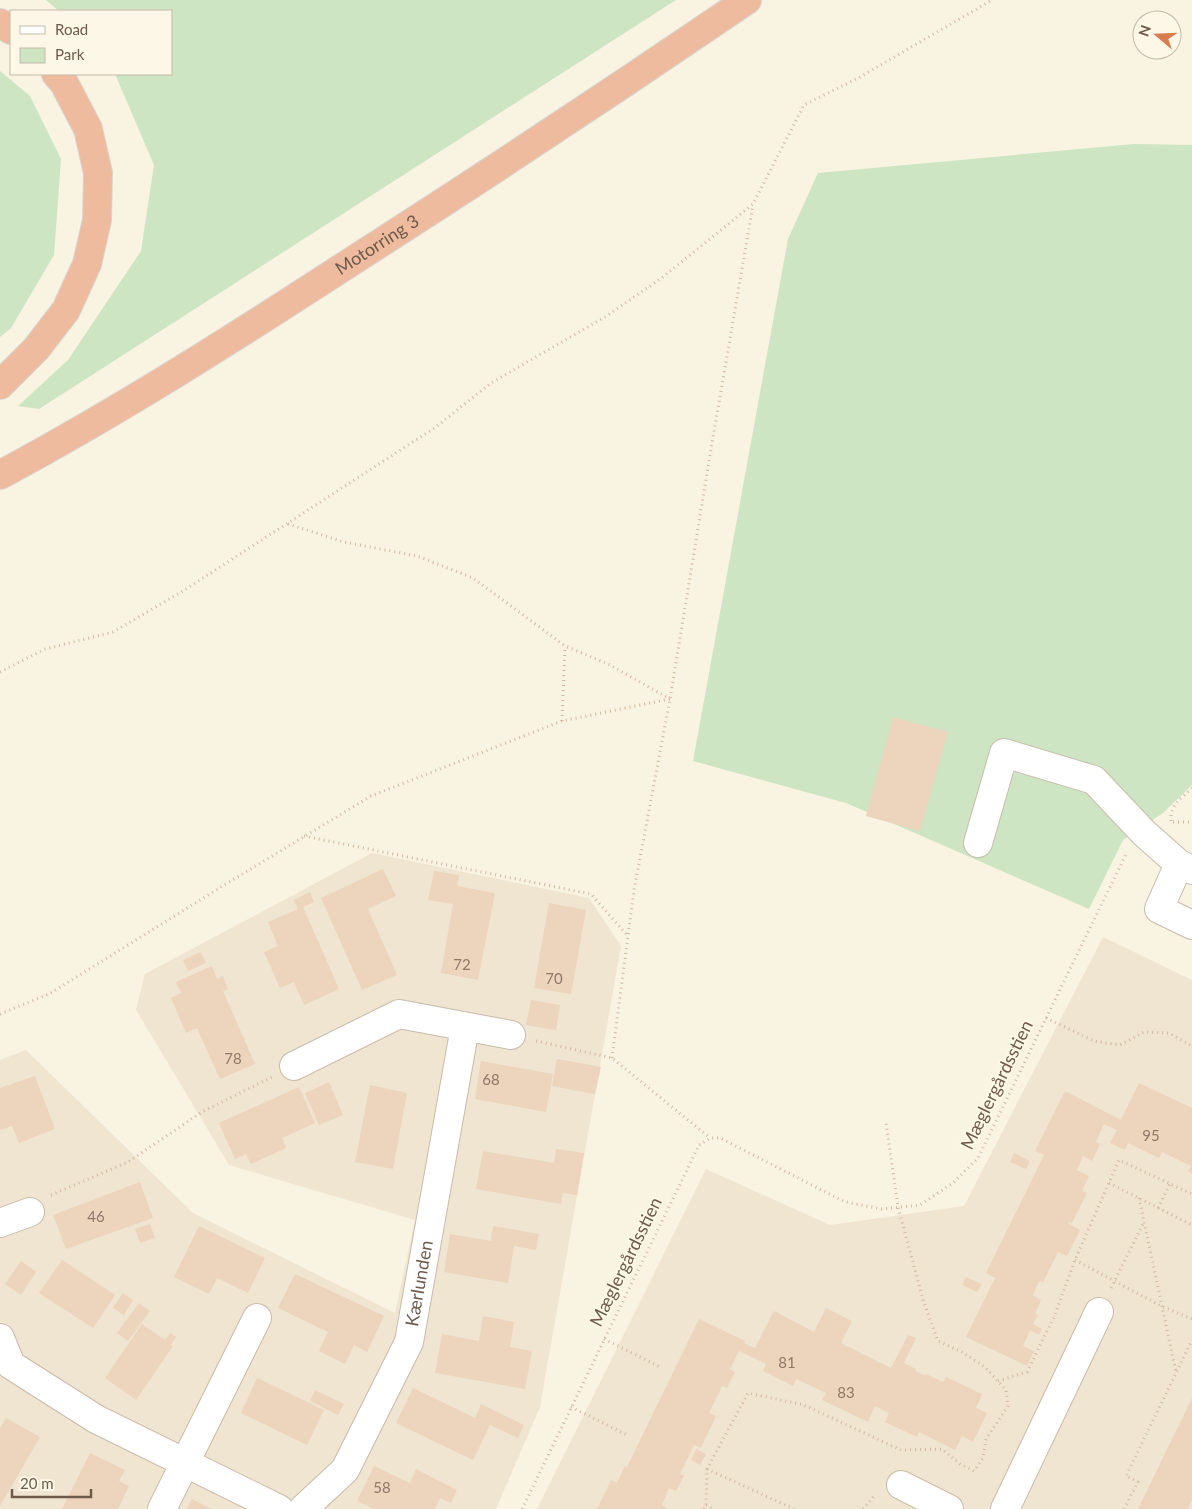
<svg xmlns="http://www.w3.org/2000/svg" width="1192" height="1509" viewBox="0 0 1192 1509" font-family="Lato,sans-serif">
<style>
.residential{fill:#f0e5d1}
.green{fill:#cde5c2}
.building{fill:#ecd4bd}
.lines{fill:none;stroke-linecap:round;stroke-linejoin:round}
.minor-casing{stroke:#c9bbaa;stroke-width:30}
.highway-casing{stroke:#d9d4d0;stroke-width:30}
.path{stroke:#d0b8a0;stroke-width:3;stroke-dasharray:1 4;stroke-linecap:butt}
.minor{stroke:#fff;stroke-width:28}
.highway{stroke:#eebb9e;stroke-width:28}
.labels{text-anchor:middle;stroke-width:4;stroke-linejoin:round;paint-order:stroke}
.number-label{font-size:15px;fill:#8e7968}
.street-label{font-size:18px;fill:#6e5b4b;stroke:#fdf7e8}
</style>
<rect width="100%" height="100%" fill="#f9f3e2"/>
<g class="residential">
<polygon points="372,853 589,898 621,946 540,1407 496,1509 0,1509 0,1060 26,1050 193,1213 395,1313 415,1220 229,1165 136,1010 145,974"/>
<polygon points="1103,937 1192,980 1192,1509 537,1509 706,1169 830,1225 964,1206"/>
</g>
<g class="green">
<polygon points="46,0 676,0 39,409 18,406 68,360 141,251 154,165 115,74 171,74 171,11 59,11"/>
<polygon points="0,71 30,96 61,159 54,255 11,328 0,337"/>
<polygon points="1134,144 1192,145 1192,785 1163,813 1123,840 1089,909 846,803 693,761 788,239 818,173"/>
</g>
<g class="building">
<polygon points="893,717 948,732 920,831 866,816"/>
<polygon points="383,869 396,896 368,909 397,975 362,990 321,898"/>
<polygon points="434,871 459,875 457,886 495,893 478,980 441,973 453,904 428,900"/>
<polygon points="310,892 314,902 303,907 339,989 304,1005 294,982 280,988 264,952 278,946 268,922 298,909 294,900"/>
<polygon points="549,903 586,910 571,994 534,988"/>
<polygon points="201,952 206,963 188,971 183,960"/>
<polygon points="212,966 217,979 223,976 228,989 223,991 255,1064 220,1079 197,1028 186,1033 171,998 181,993 176,982"/>
<polygon points="531,1000 560,1005 556,1030 526,1025"/>
<polygon points="557,1059 601,1067 595,1094 552,1086"/>
<polygon points="481,1061 553,1074 546,1112 475,1099"/>
<polygon points="35,1076 55,1129 19,1143 12,1126 0,1130 0,1088"/>
<polygon points="329,1082 343,1115 319,1125 305,1093"/>
<polygon points="1139,1083 1192,1108 1192,1174 1188,1172 1191,1166 1162,1152 1159,1158 1128,1143 1125,1150 1110,1143 1117,1130 1104,1124 1096,1142 1100,1144 1092,1161 1083,1156 1077,1170 1089,1176 1082,1191 1087,1193 1072,1223 1069,1222 1068,1223 1080,1230 1067,1256 1058,1252 1043,1282 1039,1281 1033,1295 1041,1300 1035,1314 1038,1315 1033,1324 1042,1329 1039,1335 1030,1330 1023,1346 1034,1351 1027,1366 966,1337 995,1278 986,1273 1044,1155 1035,1151 1065,1091 1121,1120"/>
<polygon points="370,1085 407,1093 393,1169 355,1162"/>
<polygon points="299,1087 315,1123 282,1138 286,1148 251,1164 246,1154 235,1159 219,1123"/>
<polygon points="556,1149 584,1153 577,1195 563,1193 561,1204 476,1189 483,1151 554,1163"/>
<polygon points="1014,1153 1030,1161 1026,1169 1010,1162"/>
<polygon points="140,1182 153,1218 66,1249 53,1215"/>
<polygon points="150,1224 155,1238 140,1243 135,1229"/>
<polygon points="199,1226 265,1258 248,1293 217,1278 209,1294 174,1277"/>
<polygon points="493,1226 539,1234 536,1250 514,1246 508,1283 444,1272 450,1234 491,1241"/>
<polygon points="62,1260 115,1295 93,1328 39,1293"/>
<polygon points="21,1261 36,1272 21,1295 5,1284"/>
<polygon points="295,1274 384,1316 367,1352 354,1345 345,1364 319,1351 328,1332 278,1308"/>
<polygon points="966,1277 982,1284 977,1292 962,1285"/>
<polygon points="123,1293 133,1300 124,1315 113,1308"/>
<polygon points="139,1303 150,1311 128,1341 117,1333"/>
<polygon points="826,1308 852,1321 841,1343 891,1368 908,1335 916,1338 904,1363 916,1369 915,1371 926,1376 926,1374 943,1382 946,1377 982,1394 976,1408 987,1413 973,1442 962,1436 955,1450 919,1432 917,1437 885,1422 889,1413 875,1406 868,1422 822,1400 826,1393 796,1379 793,1386 763,1371 766,1364 739,1351 730,1369 735,1372 727,1388 722,1386 709,1413 716,1416 701,1448 694,1445 680,1474 684,1476 676,1491 669,1488 662,1505 667,1508 667,1509 597,1509 611,1480 617,1483 625,1466 627,1467 699,1319 745,1341 744,1343 755,1348 774,1311 814,1332"/>
<polygon points="483,1316 514,1322 510,1347 532,1351 525,1389 435,1373 442,1334 479,1341"/>
<polygon points="142,1324 165,1340 170,1333 176,1337 171,1345 173,1346 136,1400 105,1378"/>
<polygon points="257,1378 324,1410 307,1445 241,1413"/>
<polygon points="413,1388 475,1418 481,1404 524,1425 518,1438 490,1425 473,1460 396,1423"/>
<polygon points="315,1390 344,1404 338,1415 310,1401"/>
<polygon points="1192,1398 1192,1500 1188,1509 1138,1509"/>
<polygon points="6,1418 40,1437 0,1506 0,1428"/>
<polygon points="696,1449 706,1454 700,1465 691,1460"/>
<polygon points="90,1453 125,1470 119,1481 129,1486 118,1509 62,1509"/>
<polygon points="374,1466 410,1483 416,1469 457,1490 451,1503 440,1498 435,1509 374,1509 357,1501"/>
<polygon points="192,1499 212,1509 187,1509"/>
</g>
<g class="lines">
<defs>
<g id="minor">
<polyline points="978,843 1004,753 1094,780 1144,833 1179,864"/>
<polyline points="1192,870 1179,864 1159,909 1192,925"/>
<polyline points="294,1066 399,1014 511,1035"/>
<polyline points="0,1223 30,1212"/>
<polyline points="0,1338 11,1365 96,1419 279,1509"/>
<polyline points="901,1485 949,1509"/>
<polyline points="162,1509 257,1318"/>
<path id="s1" d="M303,1509L345,1470L409,1342L465,1027"/>
<polyline points="1005,1509 1099,1312"/>
</g>
<g id="highway">
<polyline points="0,23 11,30"/>
<polyline points="0,385 36,349 66,310 87,264 97,220 98,173 88,129 64,83 56,74"/>
<path id="s2" d="M0,475C123,409 240,334 357,258C488,174 618,88 747,0"/>
</g>
</defs>
<use href="#minor" class="minor-casing"/>
<use href="#highway" class="highway-casing"/>
<g class="path">
<polyline points="288,524 344,542 417,556 473,578 565,646 608,664 670,699"/>
<polyline points="0,672 45,649 113,632 183,591 436,427 491,383 605,317 663,277 753,204 804,105 860,77 992,0"/>
<polyline points="562,721 565,646"/>
<path d="M1171,821C1170,804 1181,799 1192,788"/>
<polyline points="1173,822 1192,822"/>
<polyline points="304,836 591,894 628,936"/>
<polyline points="0,1014 49,994 226,884 371,796 562,721 670,699"/>
<polyline points="1046,1018 1094,1041 1120,1045 1144,1032 1169,1033 1192,1046"/>
<polyline points="536,1041 612,1058 710,1138"/>
<polyline points="612,1058 634,890 670,699 711,449 753,205"/>
<polyline points="1109,1183 1192,1225"/>
<polyline points="51,1195 128,1162 202,1112 272,1077"/>
<polyline points="1139,1198 1176,1372"/>
<polyline points="1158,1208 1170,1184"/>
<polyline points="1075,1260 1163,1307 1192,1319"/>
<polyline points="1111,1288 1144,1222"/>
<polyline points="604,1339 660,1367"/>
<polyline points="998,1381 1027,1372 1054,1317 1075,1260 1119,1160 1192,1194"/>
<polyline points="571,1407 629,1436"/>
<polyline points="707,1469 794,1509"/>
<polyline points="706,1505 715,1509"/>
<polyline points="522,1509 699,1145 710,1138 720,1138 845,1202 882,1209 920,1205 953,1183 978,1158 1127,852"/>
<polyline points="704,1509 706,1505 707,1469 748,1393 804,1405 901,1450 942,1449 960,1464 974,1471 983,1458 986,1439 1008,1406 1006,1390 985,1367 962,1352 938,1341 924,1303 898,1207 886,1123"/>
<polyline points="863,1509 876,1494"/>
<polyline points="1124,1509 1138,1482 1126,1476 1192,1340"/>
</g>
<use href="#minor" class="minor"/>
<use href="#highway" class="highway"/>
</g>
<g class="labels">
<g class="number-label">
<text x="462" y="970">72</text>
<text x="554" y="984">70</text>
<text x="233" y="1064">78</text>
<text x="491" y="1085">68</text>
<text x="1151" y="1141">95</text>
<text x="96" y="1222">46</text>
<text x="787" y="1368">81</text>
<text x="846" y="1398">83</text>
<text x="382" y="1493">58</text>
</g>
<g class="street-label">
<text dy="6" stroke="none"><textPath href="#s2" startOffset="442">Motorring 3</textPath></text>
<text transform="translate(997 1085) rotate(-64)" y="6">Mæglergårdsstien</text>
<text transform="translate(626 1262) rotate(-64)" y="6">Mæglergårdsstien</text>
<text dy="6" stroke="none"><textPath href="#s1" startOffset="260">Kærlunden</textPath></text>
</g>
</g>
<rect x="10" y="10" width="162" height="65" fill="#fdf7e8" stroke="#c4b9a9"/>
<rect x="20" y="26" width="25" height="8" fill="#ffffff" stroke="#c4b9a9"/>
<text x="55" y="35" font-size="15" fill="#6e5b4b">Road</text>
<rect x="20" y="48" width="25" height="15" fill="#cde5c2" stroke="#c4b9a9"/>
<text x="55" y="60" font-size="15" fill="#6e5b4b">Park</text>
<g transform="translate(1157 35) rotate(289)"><circle r="24" fill="#fdf7e8" stroke="#c4b9a9"/>
<path d="M0-4L9 19L0 12L-9 19Z" fill="#d87d52"/>
<text y="-8" font-size="14" font-weight="bold" text-anchor="middle" fill="#6e5b4b">N</text>
</g>
<path d="M12 1489v8h79v-8" fill="none" stroke="#6e5b4b" stroke-width="2.5"/>
<text x="20" y="1489" font-size="15" fill="#6e5b4b" stroke="#fdf7e8" stroke-width="4" paint-order="stroke">20 m</text>
</svg>
